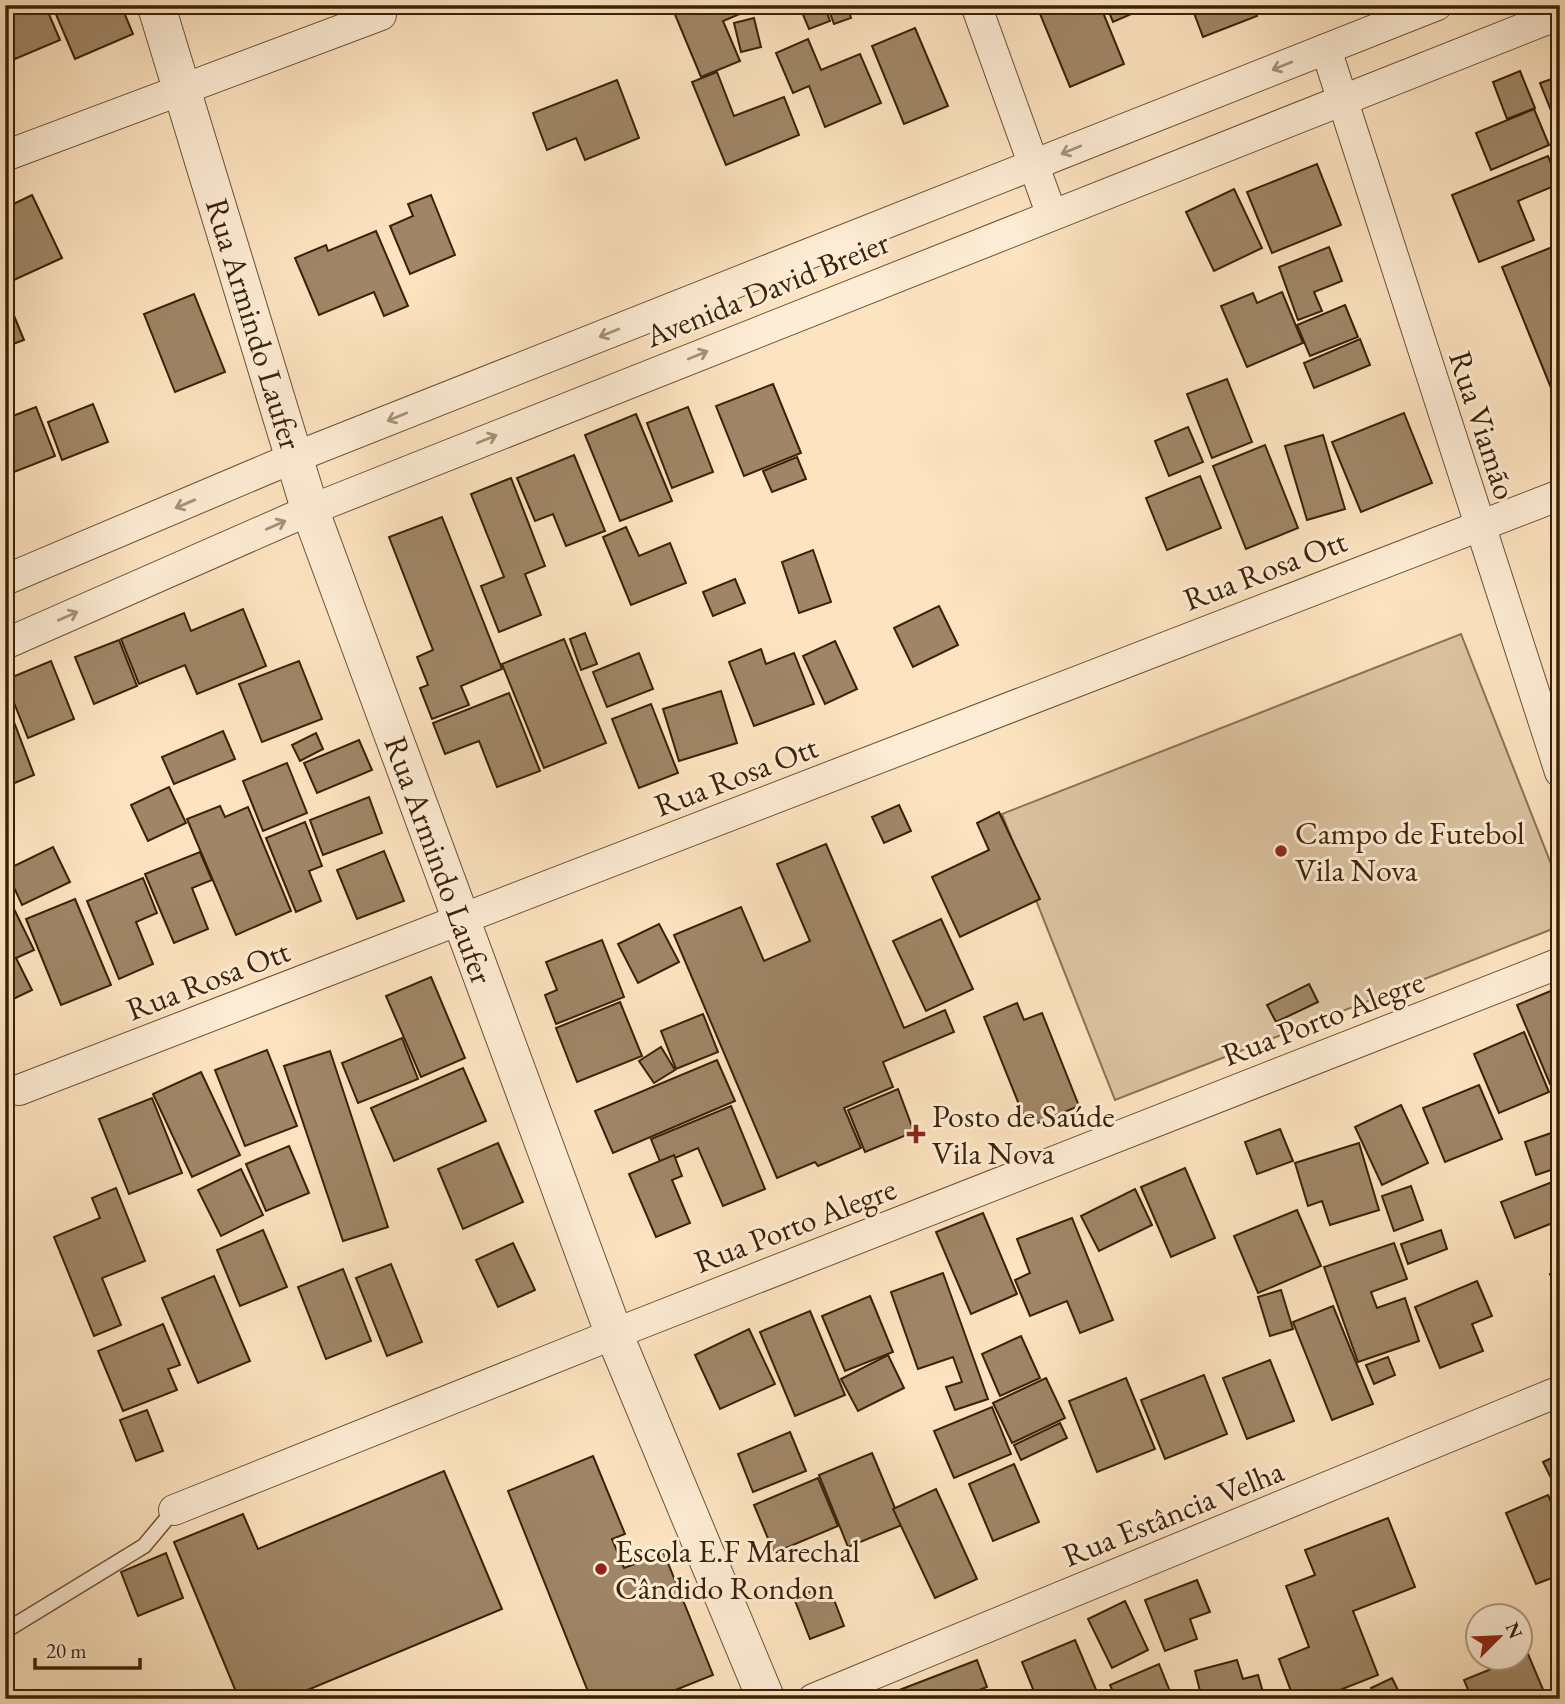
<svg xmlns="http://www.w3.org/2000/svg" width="1565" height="1704" viewBox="0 0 1565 1704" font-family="'EB Garamond',serif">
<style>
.green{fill:#dcc3a1;stroke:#8c7254;stroke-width:2}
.building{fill:#a08667;stroke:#3b2107;stroke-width:2}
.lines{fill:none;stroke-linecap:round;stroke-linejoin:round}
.service-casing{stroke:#6c5235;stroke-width:17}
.minor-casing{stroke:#6c5235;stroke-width:32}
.tertiary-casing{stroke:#6c5235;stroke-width:39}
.service{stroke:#feedd6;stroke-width:14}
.minor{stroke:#feedd6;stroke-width:30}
.tertiary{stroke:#feedd6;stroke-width:37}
.oneway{stroke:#a69179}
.poi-dot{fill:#8f2418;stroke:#feedd6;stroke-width:2.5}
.labels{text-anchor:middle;stroke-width:6;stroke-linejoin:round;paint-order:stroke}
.street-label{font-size:32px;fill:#3b2107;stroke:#feedd6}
.poi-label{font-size:32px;fill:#3b2107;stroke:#feedd6;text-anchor:start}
</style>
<rect width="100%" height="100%" fill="#fde4c0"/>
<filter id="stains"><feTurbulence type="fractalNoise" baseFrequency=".00286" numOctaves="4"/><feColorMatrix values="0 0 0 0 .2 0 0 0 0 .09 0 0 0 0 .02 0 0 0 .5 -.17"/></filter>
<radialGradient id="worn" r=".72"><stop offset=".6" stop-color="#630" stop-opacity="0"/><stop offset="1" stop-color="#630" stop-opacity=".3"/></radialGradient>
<polygon class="green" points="1461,634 1560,887 1560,926 1115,1100 1002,814"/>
<g class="building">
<polygon points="5,5 45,5 60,40 15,59 5,36"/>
<polygon points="52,5 121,5 133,34 75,59"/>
<polygon points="671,5 761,5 723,21 740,61 701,77"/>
<polygon points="799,5 824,5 830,21 809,29"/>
<polygon points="827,5 847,5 851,18 834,24"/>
<polygon points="1047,5 1100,5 1124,64 1070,87 1038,9"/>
<polygon points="1106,5 1142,5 1143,9 1113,22"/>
<polygon points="1191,5 1252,5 1257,16 1203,37"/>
<polygon points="754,18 761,47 741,52 734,23"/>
<polygon points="915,28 948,106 904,124 872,46"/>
<polygon points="808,39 821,70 860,54 881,103 825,127 809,86 793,93 776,53"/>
<polygon points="1520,71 1535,108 1507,119 1493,82"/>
<polygon points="717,72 734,116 784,97 799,135 726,165 692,82"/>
<polygon points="1560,76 1560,133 1540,83"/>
<polygon points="617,80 639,138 585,160 576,138 547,150 533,113"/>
<polygon points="1534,109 1549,145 1491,170 1476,133"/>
<polygon points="1548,156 1559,184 1518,201 1534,240 1479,262 1452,195"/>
<polygon points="1317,164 1341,225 1272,253 1247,192"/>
<polygon points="1234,189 1262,248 1214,271 1186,212"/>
<polygon points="32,195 62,258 14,280 5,262 5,208"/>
<polygon points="431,195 455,255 410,274 390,226 413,216 408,204"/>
<polygon points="376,231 408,306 384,316 374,292 319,315 295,258 326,245 328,251"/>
<polygon points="1560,244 1560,410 1502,267"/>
<polygon points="1329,247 1342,281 1314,292 1322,311 1298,320 1279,267"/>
<polygon points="1282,292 1303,343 1247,367 1221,306 1253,293 1257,303"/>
<polygon points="5,294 24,340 5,347"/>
<polygon points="194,294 225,372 175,392 144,314"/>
<polygon points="1345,305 1358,337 1310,356 1297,325"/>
<polygon points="1360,339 1370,365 1314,388 1304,363"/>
<polygon points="1227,379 1252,442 1212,458 1187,394"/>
<polygon points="773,384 801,453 744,476 716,406"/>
<polygon points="93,404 108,442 62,460 48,422"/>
<polygon points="36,407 55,456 14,472 5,447 5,419"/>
<polygon points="688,407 713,472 672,488 647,423"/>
<polygon points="1404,413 1432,483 1361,512 1332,442"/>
<polygon points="636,414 672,501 620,521 585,435"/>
<polygon points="1188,427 1203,462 1169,476 1155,441"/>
<polygon points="1323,435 1345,509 1307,520 1285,446"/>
<polygon points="1265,445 1298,528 1246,549 1213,466"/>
<polygon points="574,455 605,531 566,546 553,514 535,521 517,478"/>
<polygon points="797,457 806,479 772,492 763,471"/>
<polygon points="1200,476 1221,528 1167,550 1146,498"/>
<polygon points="511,478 545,566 525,574 541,615 499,632 481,586 504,577 471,494"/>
<polygon points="442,517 502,669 461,686 469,705 432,719 420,688 428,685 417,657 433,650 389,537"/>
<polygon points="626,527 639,556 670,543 686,583 631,605 603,537"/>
<polygon points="813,550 831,602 799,613 782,562"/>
<polygon points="735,579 745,603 713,616 703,592"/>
<polygon points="939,606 958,645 913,667 894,628"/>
<polygon points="243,609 266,666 197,694 185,665 139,684 121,639 184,613 191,631"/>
<polygon points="585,633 597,664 581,670 570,639"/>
<polygon points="564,639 606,743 544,768 502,664"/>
<polygon points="119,640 137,686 94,704 75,657"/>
<polygon points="835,641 857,689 825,704 803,656"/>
<polygon points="761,649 766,664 794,653 814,704 754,726 729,662"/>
<polygon points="639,653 653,689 607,707 593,672"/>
<polygon points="51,661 74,719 28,738 5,680"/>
<polygon points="299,661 322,719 262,742 239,684"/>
<polygon points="721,691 737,743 679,761 663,709"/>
<polygon points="509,693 540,771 497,787 479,741 445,754 433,723"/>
<polygon points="651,704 678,773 639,788 612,719"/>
<polygon points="11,714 34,775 5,787 5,717"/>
<polygon points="223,731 235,759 174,784 162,757"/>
<polygon points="316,733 323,749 300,761 292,745"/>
<polygon points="359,740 372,770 317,793 304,763"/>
<polygon points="287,763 307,813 263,831 243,781"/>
<polygon points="169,787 186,823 148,841 131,805"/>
<polygon points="369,797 382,833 323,855 310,820"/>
<polygon points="899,805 911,831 884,843 872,817"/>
<polygon points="220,806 225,817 248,807 291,911 236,935 187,819"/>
<polygon points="999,812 1040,899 960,937 932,877 989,850 977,823"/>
<polygon points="305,822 322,866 309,871 321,901 296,912 266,838"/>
<polygon points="826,844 904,1028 945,1010 954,1032 883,1062 893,1087 844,1108 861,1148 818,1166 815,1162 777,1178 674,935 741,907 764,961 810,941 777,864"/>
<polygon points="53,847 70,882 22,905 6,870"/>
<polygon points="384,851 404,901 357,919 337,870"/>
<polygon points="200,852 212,880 192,888 208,929 174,943 145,874"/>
<polygon points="143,878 157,913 136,922 153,964 119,979 87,901"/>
<polygon points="75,899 111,985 61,1005 26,919"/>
<polygon points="14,909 34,950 16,958 32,990 5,1003 5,913"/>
<polygon points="941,919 973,989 926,1011 893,941"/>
<polygon points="659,924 679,962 638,983 618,944"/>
<polygon points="602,940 624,997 556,1024 545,995 557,990 546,962"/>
<polygon points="431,977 465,1058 421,1077 386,996"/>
<polygon points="1309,984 1318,1002 1276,1022 1267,1005"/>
<polygon points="1560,987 1560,1080 1550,1084 1517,1005"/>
<polygon points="620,1002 642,1056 577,1082 556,1028"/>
<polygon points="1017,1003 1024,1020 1042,1013 1079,1106 1028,1127 984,1017"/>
<polygon points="703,1014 718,1052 676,1069 661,1031"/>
<polygon points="1524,1032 1549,1092 1499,1113 1474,1054"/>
<polygon points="402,1038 418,1079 358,1103 342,1063"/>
<polygon points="661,1047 675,1070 654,1083 639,1061"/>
<polygon points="267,1050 297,1126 245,1146 215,1070"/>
<polygon points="330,1051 388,1227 343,1241 284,1066"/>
<polygon points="717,1060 735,1101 613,1153 595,1111"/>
<polygon points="463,1068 486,1121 394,1161 371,1108"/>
<polygon points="201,1072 240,1155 192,1177 153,1094"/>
<polygon points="1479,1085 1502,1139 1445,1162 1423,1108"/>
<polygon points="898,1089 914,1132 865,1152 848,1110"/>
<polygon points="152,1098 182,1173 129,1194 99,1119"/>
<polygon points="1401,1105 1428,1163 1382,1185 1355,1127"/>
<polygon points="731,1106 765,1189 723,1206 698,1148 661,1164 651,1139"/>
<polygon points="1280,1129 1293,1161 1257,1174 1245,1142"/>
<polygon points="1560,1130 1560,1167 1536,1175 1525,1142"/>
<polygon points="498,1143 523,1202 463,1229 438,1169"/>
<polygon points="1359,1143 1379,1210 1330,1225 1322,1201 1308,1206 1295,1163"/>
<polygon points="289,1146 309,1193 266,1211 246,1164"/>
<polygon points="674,1155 682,1176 672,1180 690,1223 656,1237 629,1174"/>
<polygon points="1185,1168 1215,1238 1171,1257 1141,1187"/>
<polygon points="241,1169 263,1215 221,1236 198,1190"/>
<polygon points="1560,1179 1560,1220 1515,1238 1501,1202"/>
<polygon points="1411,1186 1423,1220 1394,1231 1382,1196"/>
<polygon points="116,1188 145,1261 102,1278 121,1325 94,1336 54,1237 100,1218 92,1198"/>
<polygon points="1135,1189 1152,1225 1099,1251 1081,1216"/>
<polygon points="1297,1210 1321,1266 1258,1293 1234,1236"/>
<polygon points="983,1213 1017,1294 971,1314 936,1232"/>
<polygon points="1072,1218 1113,1320 1080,1333 1067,1301 1030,1316 1015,1280 1030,1273 1017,1239"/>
<polygon points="263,1230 287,1287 240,1306 217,1250"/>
<polygon points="1441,1230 1447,1249 1408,1264 1401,1244"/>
<polygon points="513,1243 535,1290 498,1307 476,1260"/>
<polygon points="1394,1243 1407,1279 1371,1292 1377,1308 1405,1298 1419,1341 1358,1362 1324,1267"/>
<polygon points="391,1264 422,1342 387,1356 356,1278"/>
<polygon points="343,1269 371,1341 326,1359 298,1287"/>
<polygon points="1560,1269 1560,1295 1550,1274"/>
<polygon points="943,1273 988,1399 955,1410 946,1387 962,1382 953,1357 918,1369 891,1292"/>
<polygon points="214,1276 250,1361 198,1383 162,1298"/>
<polygon points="1477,1281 1492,1316 1472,1324 1483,1351 1440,1368 1415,1307"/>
<polygon points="1281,1290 1293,1329 1270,1336 1258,1297"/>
<polygon points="870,1296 893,1352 845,1371 822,1316"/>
<polygon points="1333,1306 1373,1404 1332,1420 1293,1322"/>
<polygon points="810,1311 845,1395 795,1416 760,1332"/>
<polygon points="163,1324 180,1365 168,1369 177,1390 123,1411 98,1351"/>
<polygon points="749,1329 775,1384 720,1409 695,1355"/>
<polygon points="1021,1336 1040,1378 1000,1396 982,1354"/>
<polygon points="888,1355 904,1388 858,1411 841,1379"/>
<polygon points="1388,1357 1395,1375 1374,1384 1366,1365"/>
<polygon points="1270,1360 1294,1421 1247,1439 1223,1378"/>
<polygon points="1204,1375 1227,1434 1165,1459 1141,1400"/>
<polygon points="1046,1378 1065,1418 1012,1443 993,1403"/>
<polygon points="1126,1378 1155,1449 1097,1472 1069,1401"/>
<polygon points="992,1407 1011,1454 954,1478 934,1431"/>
<polygon points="147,1410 163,1451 136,1461 120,1420"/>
<polygon points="1060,1423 1067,1438 1021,1460 1014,1445"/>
<polygon points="790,1432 806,1471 753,1492 738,1454"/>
<polygon points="872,1453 902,1525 848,1547 819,1475"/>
<polygon points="1560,1454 1560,1496 1543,1462"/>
<polygon points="593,1456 625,1534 612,1539 624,1568 664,1553 713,1675 653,1699 591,1699 508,1491"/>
<polygon points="1014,1464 1039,1522 993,1541 969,1484"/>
<polygon points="444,1471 502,1609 286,1699 239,1699 174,1542 243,1514 258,1549"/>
<polygon points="818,1478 838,1526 774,1553 754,1505"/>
<polygon points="936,1489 977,1579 935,1598 893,1509"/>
<polygon points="1548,1495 1560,1523 1560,1575 1536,1584 1506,1513"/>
<polygon points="1388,1518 1415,1587 1353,1611 1378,1675 1317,1699 1294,1699 1279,1659 1309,1647 1286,1586 1315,1575 1305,1550"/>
<polygon points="166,1553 183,1598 138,1616 121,1572"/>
<polygon points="1197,1580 1210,1612 1190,1619 1197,1639 1165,1651 1145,1600"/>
<polygon points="828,1584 844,1626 810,1639 794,1598"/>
<polygon points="1125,1601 1148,1650 1112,1668 1088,1619"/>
<polygon points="1075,1640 1100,1699 1037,1699 1022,1662"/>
<polygon points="1528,1654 1547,1699 1472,1699 1464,1680"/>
<polygon points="977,1660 987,1687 974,1692 977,1699 876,1699"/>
<polygon points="1237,1660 1243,1679 1258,1675 1265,1699 1202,1699 1195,1671"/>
<polygon points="1159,1664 1173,1699 1116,1699 1110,1685"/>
<polygon points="1392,1678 1402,1698 1377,1699 1371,1688"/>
</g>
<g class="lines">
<defs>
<polyline id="service" points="5,1631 144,1546 174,1510"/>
<g id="minor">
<polyline points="976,5 1051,213"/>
<polyline points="1326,49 1560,772"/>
<polyline points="5,156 381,15"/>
<polyline points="5,580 293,458 1437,5"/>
<polyline points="5,644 310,510 1560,14"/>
<polyline points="19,1090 1560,495"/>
<polyline points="174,1510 614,1334 1560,963"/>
<polyline points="813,1699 1560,1391"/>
</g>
<polyline id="tertiary" points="156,5 310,510 614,1334 766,1699"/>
</defs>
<use href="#service" class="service-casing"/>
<use href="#minor" class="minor-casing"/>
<use href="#tertiary" class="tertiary-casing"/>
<use href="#service" class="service"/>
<use href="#minor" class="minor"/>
<use href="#tertiary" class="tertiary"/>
</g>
<defs><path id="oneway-shaft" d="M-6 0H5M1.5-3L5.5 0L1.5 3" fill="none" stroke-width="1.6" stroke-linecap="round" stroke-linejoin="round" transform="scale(1.75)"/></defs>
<g class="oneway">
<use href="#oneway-shaft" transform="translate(1282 66) rotate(158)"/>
<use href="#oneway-shaft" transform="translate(1071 150) rotate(158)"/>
<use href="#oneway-shaft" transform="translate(609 333) rotate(158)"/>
<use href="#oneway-shaft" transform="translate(698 355) rotate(-22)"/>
<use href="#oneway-shaft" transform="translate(397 417) rotate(158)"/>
<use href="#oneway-shaft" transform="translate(487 439) rotate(-22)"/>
<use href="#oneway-shaft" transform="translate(185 504) rotate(157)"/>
<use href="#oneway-shaft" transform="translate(276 525) rotate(-24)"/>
<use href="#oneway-shaft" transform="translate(68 616) rotate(-24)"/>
</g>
<g class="poi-dot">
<circle cx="1281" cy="851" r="7"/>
<path d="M912.5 1123.5h7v7h7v7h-7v7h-7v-7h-7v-7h7z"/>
<circle cx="601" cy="1569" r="7"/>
</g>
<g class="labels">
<g class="street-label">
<text transform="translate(767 289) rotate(-22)" y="11">Avenida David Breier</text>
<text transform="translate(254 324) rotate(73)" y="11">Rua Armindo Laufer</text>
<text transform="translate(1483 425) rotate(72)" y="11">Rua Viamão</text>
<text transform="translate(1265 570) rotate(-21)" y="11">Rua Rosa Ott</text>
<text transform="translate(736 776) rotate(-21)" y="11">Rua Rosa Ott</text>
<text transform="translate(439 860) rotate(70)" y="11">Rua Armindo Laufer</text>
<text transform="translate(208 980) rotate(-21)" y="11">Rua Rosa Ott</text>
<text transform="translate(1323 1018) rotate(-21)" y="11">Rua Porto Alegre</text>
<text transform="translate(795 1225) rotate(-21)" y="11">Rua Porto Alegre</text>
<text transform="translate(1173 1513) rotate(-22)" y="11">Rua Estância Velha</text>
</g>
<g class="poi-label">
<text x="1295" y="844">Campo de Futebol<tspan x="1295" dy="37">Vila Nova</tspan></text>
<text x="932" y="1127">Posto de Saúde<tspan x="932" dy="37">Vila Nova</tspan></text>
<text x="615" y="1562">Escola E.F Marechal<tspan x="615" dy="37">Cândido Rondon</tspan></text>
</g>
</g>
<rect width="1565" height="1704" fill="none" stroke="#fde4c0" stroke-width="28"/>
<rect x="7" y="7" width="1551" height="1690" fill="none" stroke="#3b2107" stroke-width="3.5"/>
<rect x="14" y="14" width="1537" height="1676" fill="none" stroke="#3b2107" stroke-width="2"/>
<g transform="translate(1499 1637) rotate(66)"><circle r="33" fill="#feedd6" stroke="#b09b83" stroke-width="2"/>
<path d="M0-5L12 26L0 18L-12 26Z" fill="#8f2418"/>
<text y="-10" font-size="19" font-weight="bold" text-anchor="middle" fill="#3b2107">N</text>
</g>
<path d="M35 1658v10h105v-10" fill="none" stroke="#3b2107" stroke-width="3.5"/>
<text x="46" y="1658" font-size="21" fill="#3b2107" stroke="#feedd6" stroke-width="5" paint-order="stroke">20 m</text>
<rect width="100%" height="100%" filter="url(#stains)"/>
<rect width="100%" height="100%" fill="url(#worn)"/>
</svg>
